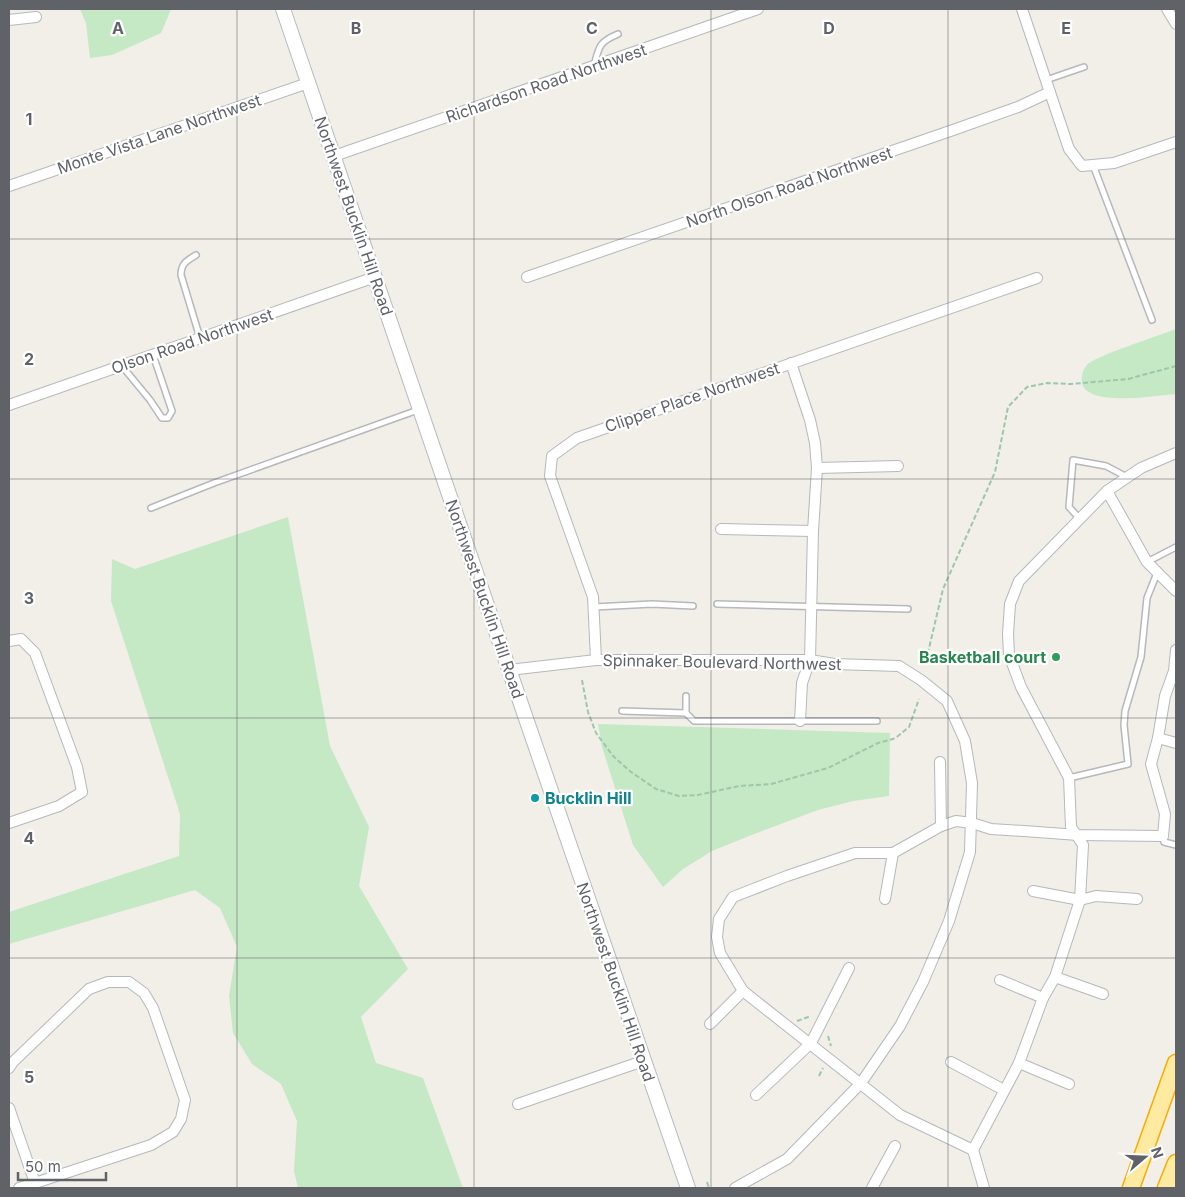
<svg xmlns="http://www.w3.org/2000/svg" width="1185" height="1197" viewBox="0 0 1185 1197" font-family="Inter,sans-serif">
<style>
.green{fill:#c5e8c5}
.lines{fill:none;stroke-linecap:round;stroke-linejoin:round}
.service-casing{stroke:#b5b8bc;stroke-width:8}
.minor-casing{stroke:#b5b8bc;stroke-width:12}
.secondary-casing{stroke:#b6babf;stroke-width:16}
.trunk-casing{stroke:#f9ab00;stroke-width:19}
.path{stroke:#9cc7a9;stroke-width:2;stroke-dasharray:5 2.5;stroke-linecap:butt}
.service{stroke:#fff;stroke-width:5}
.minor{stroke:#fff;stroke-width:10}
.secondary{stroke:#fff;stroke-width:14}
.trunk{stroke:#feeaa1;stroke-width:16}
.grid{fill:none;stroke:#5f6368;stroke-width:1;stroke-opacity:0.55}
.leisure-dot{fill:#2e9e5b;stroke:#fff;stroke-width:2}
.culture-dot{fill:#0f9aa8;stroke:#fff;stroke-width:2}
.labels{text-anchor:middle;stroke-width:4.5;stroke-linejoin:round;paint-order:stroke}
.street-label{font-size:16px;fill:#5f6368;stroke:#fff}
.leisure-label{font-size:16px;font-weight:bold;fill:#27864d;stroke:#fff;text-anchor:end}
.culture-label{font-size:16px;font-weight:bold;fill:#0d838f;stroke:#fff;text-anchor:start}
.grid-label{font-size:16px;text-anchor:middle;font-weight:bold;fill:#5f6368;stroke:#fff;stroke-width:4.5;stroke-linejoin:round;paint-order:stroke}
</style>
<rect width="100%" height="100%" fill="#f1efe8"/>
<g class="green">
<polygon points="80,9 171,9 161,33 112,55 90,58 86,23"/>
<path d="M1176,329V394C1157,395 1088,408 1082,383C1081,377 1082,371 1087,365C1095,356 1161,335 1176,329Z"/>
<polygon points="288,517 330,746 369,827 359,886 408,969 361,1017 376,1063 423,1078 463,1188 298,1188 294,1171 297,1121 281,1084 252,1064 233,1033 229,996 237,947 220,908 195,890 9,944 9,912 179,856 180,814 111,601 112,559 135,569"/>
<polygon points="598,724 890,733 889,796 853,801 818,810 749,836 712,851 683,869 663,887 633,845 602,747"/>
</g>
<g class="lines">
<defs>
<g id="service">
<path d="M594,66C599,46 599,42 618,34"/>
<polyline points="1046,80 1084,67"/>
<polyline points="1093,165 1152,320"/>
<path d="M196,255C186,261 181,264 181,275L200,338"/>
<polyline points="122,366 150,400 162,418 168,418 172,411 153,355"/>
<polyline points="151,508 214,483 418,410"/>
<polyline points="1080,519 1069,507 1073,460 1106,466 1127,477"/>
<polyline points="1147,562 1176,547"/>
<polyline points="717,604 908,609"/>
<polyline points="594,607 652,604 693,606"/>
<polyline points="622,711 686,713 694,721 877,721"/>
<polyline points="686,713 686,696"/>
<polyline points="1069,778 1128,764 1124,725 1125,711 1141,657 1147,598 1157,573"/>
<polyline points="1163,836 1164,842 1176,845"/>
</g>
<g id="minor">
<polyline points="1022,9 1069,149 1082,166 1114,163 1176,142"/>
<polyline points="1167,9 1176,24"/>
<polyline points="9,20 36,17"/>
<polyline points="334,156 758,9"/>
<polyline points="9,186 308,83"/>
<polyline points="527,277 956,129 1018,107 1050,92"/>
<polyline points="791,363 810,420 815,443 817,468 813,531 810,660 802,683 800,721"/>
<polyline points="9,405 375,277"/>
<polyline points="817,468 898,466"/>
<polyline points="1107,491 1147,562 1176,591"/>
<polyline points="721,529 813,531"/>
<polyline points="9,641 21,639 35,653 77,767 82,792 59,806 9,823"/>
<polyline points="596,660 593,597 550,476 552,456 577,438 1037,278"/>
<polyline points="509,670 596,660 810,660 834,664 899,666 921,680 947,701 965,741 972,783 970,852 949,921 923,982 900,1026 861,1083 787,1159 735,1188"/>
<polyline points="1158,738 1176,743"/>
<polyline points="940,762 941,826"/>
<polyline points="1033,891 1080,900 1096,896 1137,899"/>
<polyline points="885,899 893,853"/>
<polyline points="1055,977 1103,994"/>
<polyline points="1000,980 1043,998"/>
<polyline points="710,1024 743,991"/>
<polyline points="951,1062 1004,1090"/>
<polyline points="1019,1063 1069,1084"/>
<polyline points="9,1068 13,1062 89,989 108,982 129,982 144,993 153,1008 185,1100 181,1119 173,1132 151,1145 35,1183 9,1108"/>
<polyline points="756,1095 811,1043 849,968"/>
<polyline points="518,1104 643,1061"/>
<polyline points="973,1150 900,1115 743,991 720,953 717,937 719,919 733,897 787,876 855,853 893,853 941,826 956,821 972,823 991,829 1024,831 1078,835 1163,836 1165,814 1151,764 1158,738 1165,696 1174,671 1176,650"/>
<polyline points="973,1150 1019,1063 1043,998 1055,977 1080,900 1083,845 1071,827 1069,778 1021,687 1009,655 1008,634 1010,604 1019,581 1107,491 1141,468 1176,453"/>
<polyline points="973,1150 984,1188"/>
<polyline points="19,1188 35,1183"/>
<polyline points="872,1188 895,1146"/>
</g>
<polyline id="secondary" points="283,9 502,649 688,1188"/>
<g id="trunk">
<polyline points="1131,1188 1176,1063"/>
<polyline points="1166,1188 1176,1163"/>
</g>
</defs>
<use href="#service" class="service-casing"/>
<use href="#minor" class="minor-casing"/>
<use href="#secondary" class="secondary-casing"/>
<use href="#trunk" class="trunk-casing"/>
<g class="path">
<polyline points="926,661 943,589 995,472 1008,407 1027,387 1047,383 1071,384 1128,379 1176,366"/>
<polyline points="582,680 588,712 596,733 613,756 631,772 656,789 679,796 698,795 739,786 771,784 828,768 878,743 893,739 898,736 909,727 919,699"/>
<polyline points="797,1021 811,1016"/>
<polyline points="828,1036 831,1046"/>
<polyline points="819,1076 823,1068"/>
<polyline points="707,1182 709,1188"/>
</g>
<use href="#service" class="service"/>
<use href="#minor" class="minor"/>
<use href="#secondary" class="secondary"/>
<use href="#trunk" class="trunk"/>
</g>
<path class="grid" d="M237,9V1188M474,9V1188M711,9V1188M948,9V1188M9,239H1176M9,479H1176M9,718H1176M9,958H1176"/>
<circle class="leisure-dot" cx="1056" cy="657" r="5"/>
<circle class="culture-dot" cx="535" cy="798" r="5"/>
<g class="labels">
<g class="street-label">
<text transform="translate(546 83) rotate(-19)" y="6">Richardson Road Northwest</text>
<text transform="translate(159 134) rotate(-19)" y="6">Monte Vista Lane Northwest</text>
<text transform="translate(789 187) rotate(-19)" y="6">North Olson Road Northwest</text>
<text transform="translate(354 216) rotate(71)" y="6">Northwest Bucklin Hill Road</text>
<text transform="translate(192 341) rotate(-19)" y="6">Olson Road Northwest</text>
<text transform="translate(692 397) rotate(-19)" y="6">Clipper Place Northwest</text>
<text transform="translate(485 599) rotate(71)" y="6">Northwest Bucklin Hill Road</text>
<text transform="translate(722 662) rotate(1)" y="6">Spinnaker Boulevard Northwest</text>
<text transform="translate(616 982) rotate(71)" y="6">Northwest Bucklin Hill Road</text>
</g>
<g class="leisure-label">
<text x="1046" y="663">Basketball court</text>
</g>
<g class="culture-label">
<text x="545" y="804">Bucklin Hill</text>
</g>
</g>
<g class="grid-label">
<text x="118" y="34">A</text>
<text x="356" y="34">B</text>
<text x="592" y="34">C</text>
<text x="829" y="34">D</text>
<text x="1066" y="34">E</text>
<text x="29" y="125">1</text>
<text x="29" y="365">2</text>
<text x="29" y="604">3</text>
<text x="29" y="844">4</text>
<text x="29" y="1083">5</text>
</g>
<rect width="1185" height="1197" fill="none" stroke="#5f6368" stroke-width="20"/>
<g transform="translate(1145 1157) rotate(71)" stroke="#ffffff" stroke-width="4" paint-order="stroke">
<path d="M0-4L9 19L0 12L-9 19Z" fill="#5f6368"/>
<text y="-8" font-size="14" font-weight="bold" text-anchor="middle" fill="#5f6368">N</text>
</g>
<path d="M18 1172v8h88v-8" fill="none" stroke="#5f6368" stroke-width="2.5"/>
<text x="25" y="1172" font-size="15" fill="#5f6368" stroke="#ffffff" stroke-width="4" paint-order="stroke">50 m</text>
</svg>
